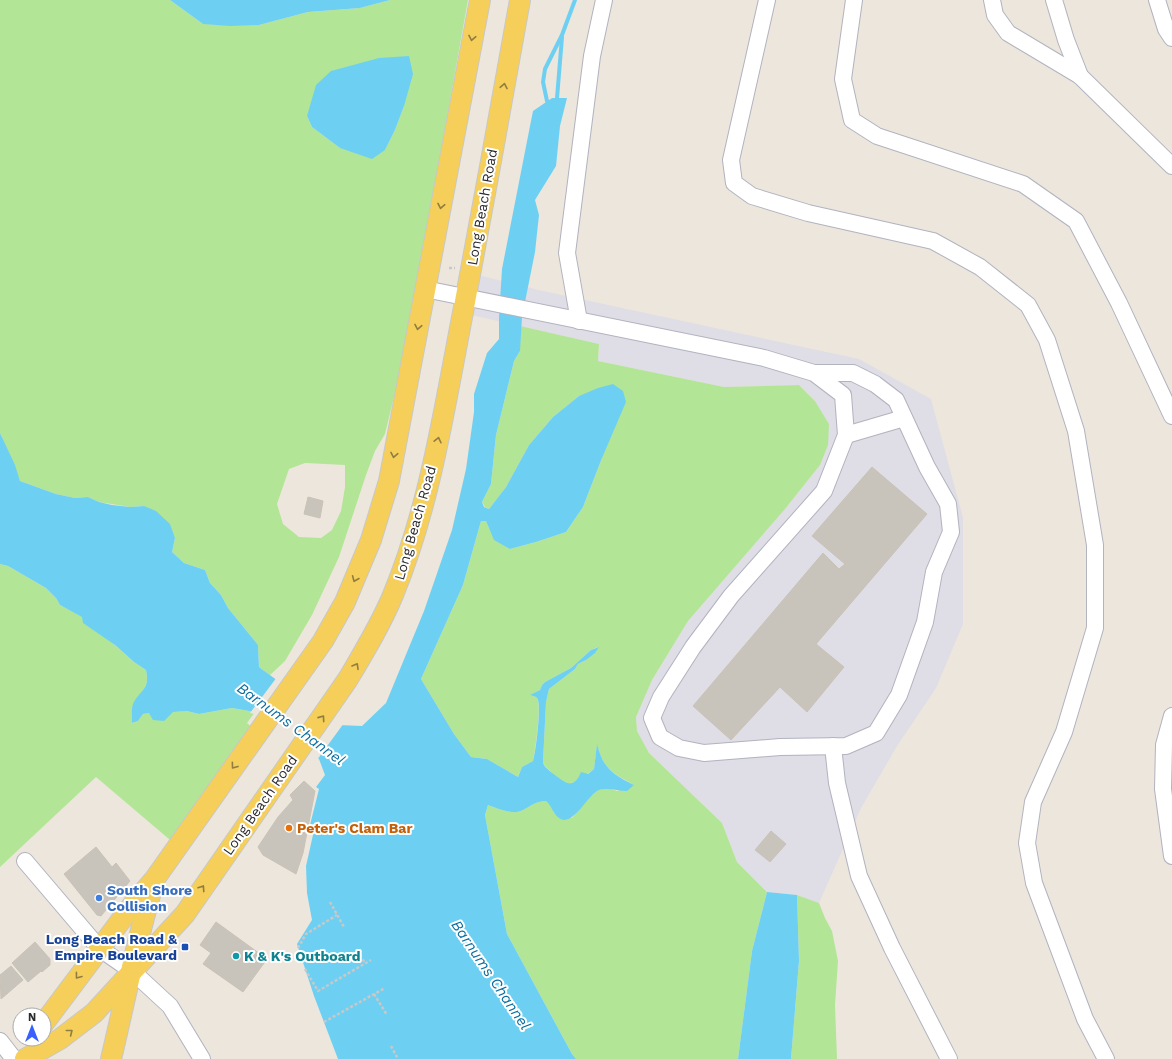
<svg xmlns="http://www.w3.org/2000/svg" width="1172" height="1059" viewBox="0 0 1172 1059" font-family="'Work Sans',sans-serif">
<style>
.industrial{fill:#dfdde5}
.green{fill:#b3e597;fill-rule:evenodd}
.water{fill:#6dd0f2}
.pier{fill:#ede6dd}
.lines{fill:none;stroke-linecap:round;stroke-linejoin:round}
.stream{stroke:#6dd0f2;stroke-width:4}
.building{fill:#c9c4bb;stroke:#c9c2b6}
.minor-casing{stroke:#b1b3bf;stroke-width:18}
.major-casing{stroke:#c8c8c8;stroke-width:22}
.path{stroke:#c8c8c8;stroke-width:2.5;stroke-dasharray:3 2;stroke-linecap:butt}
.minor{stroke:#fff;stroke-width:16}
.major{stroke:#f5cf5a;stroke-width:20}
.oneway{stroke:#907d42}
.food-dot{fill:#e8710a;stroke:#fff;stroke-width:1.5}
.shop-dot{fill:#3f7fe0;stroke:#fff;stroke-width:1.5}
.transit-dot{fill:#1a4fb4;stroke:#fff;stroke-width:1.5}
.culture-dot{fill:#0f9aa8;stroke:#fff;stroke-width:1.5}
.labels{text-anchor:middle;stroke-width:4;stroke-linejoin:round;paint-order:stroke}
.street-label{font-size:14px;fill:#2b2b2b;stroke:#fff}
.food-label{font-size:14px;font-weight:bold;fill:#c56008;stroke:#fff;text-anchor:start}
.shop-label{font-size:14px;font-weight:bold;fill:#366cbe;stroke:#fff;text-anchor:start}
.transit-label{font-size:14px;font-weight:bold;fill:#164399;stroke:#fff;text-anchor:end}
.culture-label{font-size:14px;font-weight:bold;fill:#0d838f;stroke:#fff;text-anchor:start}
.water-label{font-size:15px;font-style:italic;fill:#0a6ea0;stroke:#fff}
</style>
<rect width="100%" height="100%" fill="#ede6dd"/>
<polygon class="industrial" points="478,275 543,291 859,359 931,399 963,518 963,624 936,688 897,746 861,808 819,903 797,895 767,892 737,862 722,823 649,753 637,731 636,717 652,680 688,621 785,509 820,465 829,424 815,401 799,385 724,387 598,361 599,344 471,315"/>
<g class="green">
<path d="M0,0H170L203,24L259,25L308,12L360,8L390,0H468L424,246L415,310L385,434L375,451L366,475L339,557L312,615L285,661L270,675L259,667L258,645L228,608L221,595L210,583L205,570L184,563L172,552L175,538L144,506L130,507L99,502L88,497L75,498L56,494L20,481C14,464 6,449 0,433ZM404,106L395,130L385,150L340,148L312,127L307,116ZM305,463L345,465V487L341,511L332,530L321,538L299,537L283,524L277,504L289,469Z"/>
<path d="M520,326L599,344L598,361L724,387L799,385L815,401L829,424L828,445L820,465L785,509L688,621L652,680L636,717L637,731L649,753L722,823L737,862L767,892L752,951L738,1059H576L572,1054L507,934L485,815L488,805C495,808 509,813 516,812C527,810 533,801 546,801L551,805L554,813L572,818L591,795L598,790L609,788L617,791L634,785C613,773 604,770 597,745L594,769C578,781 570,791 553,774C549,769 545,768 543,762L546,702L549,689L575,669L578,664L586,660L598,647L591,650L571,668L545,682L542,685L540,690L531,695C533,696 535,696 537,698C542,704 535,752 533,761L522,767L518,777L487,759L471,757L454,734L421,679L463,585L481,521H486L490,530L510,549L536,542L566,532L583,507L602,458L579,396L553,417L529,445L506,487L489,509L485,507L482,502L491,484L496,435L514,361L520,351Z"/>
<path d="M0,564L8,566L46,588L56,598L60,605L83,617L134,662L146,670C150,691 141,688 134,704C131,709 132,717 132,723L138,721L143,714L149,713L187,711L199,714L232,708L255,712L247,723L256,731L176,845L96,777L0,867Z"/>
<polygon points="797,895 819,903 825,918 832,931 838,961 835,1005 837,1059 791,1059 799,961"/>
</g>
<g class="water">
<polygon points="170,0 390,0 360,8 308,12 259,25 230,26 203,24"/>
<polygon points="409,56 413,74 404,106 395,130 385,150 372,159 340,148 312,127 307,116 316,85 331,71 379,58"/>
<path d="M552,98H567L560,126L556,166L535,200L539,215L535,252L522,317L520,351L514,361L496,435L491,484L482,502L484,507L489,509L506,487L529,445L553,417L579,396L598,388L613,384L623,391L626,402L602,458L583,507L566,532L536,542L510,549L494,540L486,521H481L463,585L421,679L454,734L471,757L487,759L518,777L522,767L533,761C536,750 541,709 538,700C537,696 533,696 530,695L540,690L542,685L545,682L571,668L591,650L599,647L595,653L586,660L578,664L575,669L549,689L546,702L543,762C544,767 547,768 551,772C563,781 573,792 581,772L588,774L594,769L597,744C603,768 612,774 634,785L627,791C617,791 609,787 599,790C587,795 573,828 559,818C553,814 552,806 546,801C533,801 527,810 517,812C509,813 495,808 488,805L485,815L507,934L572,1054L576,1059H338L314,996L297,944L312,920L307,893L306,866L315,826L310,825L319,789L316,787L325,775L319,759L255,712L232,708L199,714L187,711L173,712L164,721L153,720L149,713L143,714L138,721L132,723C132,718 131,710 133,704C141,688 150,691 146,670L134,662L115,645L83,623L82,617L60,605L56,598L46,588L8,566L0,564V433L15,465L20,481L56,494L75,498L88,497L99,502L112,505L130,507L144,506L156,511L170,524L175,538L172,552L184,563L205,570L210,583L221,595L228,608L258,645L259,667L338,725L362,726L386,703L424,611L452,530L466,469L474,412V394L487,353L499,339V317L502,269L530,126L533,111Z"/>
<polygon points="767,892 797,895 799,961 791,1059 738,1059 752,951"/>
</g>
<polygon class="pier" points="277,677 339,723 344,723 317,760 254,714 250,713"/>
<g class="lines">
<g class="stream">
<polyline points="557,98 562,37"/>
<polyline points="547,101 543,82 545,69 562,35 575,0"/>
</g>
</g>
<g class="building">
<polygon points="872,467 927,514 816,644 844,667 807,712 780,687 731,740 693,706 823,553 839,569 845,564 812,536"/>
<polygon points="308,497 323,501 320,518 304,514"/>
<polygon points="304,781 315,791 303,853 296,874 263,855 258,847 278,817 293,800 290,795"/>
<polygon points="771,831 786,844 770,862 755,850"/>
<polygon points="96,847 112,867 116,863 130,881 101,916 97,915 64,874"/>
<polygon points="216,922 267,959 243,992 203,964 211,953 200,945"/>
<polygon points="35,942 50,959 50,965 42,972 41,971 28,982 12,963"/>
<polygon points="11,966 23,980 1,999 0,975"/>
</g>
<g class="lines">
<defs>
<g id="minor">
<polyline points="767,0 731,160 734,183 752,196 808,213 933,241 980,267 1028,305 1047,340 1076,431 1095,545 1095,628 1064,732 1033,802 1027,843 1034,883 1085,1019 1106,1059"/>
<polyline points="854,0 843,79 852,120 877,136 1023,184 1076,221 1119,303 1172,416"/>
<polyline points="992,0 995,15 1008,33 1080,76 1172,166"/>
<polyline points="1054,0 1066,40 1080,76"/>
<polyline points="1157,0 1166,29 1172,38"/>
<polyline points="425,289 764,358 814,373 843,395 846,435 824,491 731,596 693,647 661,697 652,718 660,737 679,748 704,753 780,747 846,746 876,733 899,695 925,622 934,572 951,532 948,504 927,467 896,400 875,384 853,373 814,373"/>
<polyline points="579,321 567,253 592,56 604,0"/>
<polyline points="846,435 904,418"/>
<polyline points="1172,716 1164,745 1163,789 1172,856"/>
<polyline points="833,746 837,783 859,876 892,948 949,1059"/>
<polyline points="25,861 99,948 132,971 170,1006 202,1059"/>
<polyline points="0,1041 14,1059"/>
</g>
<g id="major">
<polyline points="44,1023 134,903 154,880 323,641 345,602 371,540 389,481 480,0"/>
<path d="M25,1059L60,1039L94,1013L185,914L348,679C364,652 381,624 393,595C431,503 445,404 464,307C483,205 502,102 520,0"/>
<path d="M111,1059C125,1001 136,942 153,885"/>
</g>
</defs>
<use href="#minor" class="minor-casing"/>
<use href="#major" class="major-casing"/>
<g class="path">
<polyline points="449,268 455,268"/>
<polyline points="330,902 344,927"/>
<polyline points="298,948 306,934 337,915"/>
<polyline points="357,951 365,963"/>
<polyline points="305,969 318,991 371,960"/>
<polyline points="374,994 387,1015"/>
<polyline points="324,1022 385,988"/>
<polyline points="391,1046 398,1059"/>
</g>
<use href="#minor" class="minor"/>
<use href="#major" class="major"/>
</g>
<defs><path id="oneway-chevron" d="M-2-3.5L2.5 0L-2 3.5" fill="none" stroke-width="1.6" stroke-linecap="round" stroke-linejoin="round"/></defs>
<g class="oneway">
<use href="#oneway-chevron" transform="translate(472 38) rotate(101)"/>
<use href="#oneway-chevron" transform="translate(504 86) rotate(-79)"/>
<use href="#oneway-chevron" transform="translate(441 206) rotate(101)"/>
<use href="#oneway-chevron" transform="translate(418 327) rotate(101)"/>
<use href="#oneway-chevron" transform="translate(438 440) rotate(-77)"/>
<use href="#oneway-chevron" transform="translate(394 455) rotate(101)"/>
<use href="#oneway-chevron" transform="translate(355 579) rotate(113)"/>
<use href="#oneway-chevron" transform="translate(356 666) rotate(-60)"/>
<use href="#oneway-chevron" transform="translate(322 718) rotate(-55)"/>
<use href="#oneway-chevron" transform="translate(234 766) rotate(126)"/>
<use href="#oneway-chevron" transform="translate(202 888) rotate(-56)"/>
<use href="#oneway-chevron" transform="translate(78 976) rotate(127)"/>
<use href="#oneway-chevron" transform="translate(70 1032) rotate(-38)"/>
</g>
<circle class="food-dot" cx="289" cy="828" r="4"/>
<circle class="shop-dot" cx="99" cy="898" r="4"/>
<rect class="transit-dot" x="181" y="943" width="8" height="8" rx="2"/>
<circle class="culture-dot" cx="236" cy="956" r="4"/>
<g class="labels">
<g class="street-label">
<text transform="translate(482 207) rotate(-80)" y="5">Long Beach Road</text>
<text transform="translate(415 523) rotate(-74)" y="5">Long Beach Road</text>
<text transform="translate(260 805) rotate(-55)" y="5">Long Beach Road</text>
</g>
<g class="food-label">
<text x="297" y="833">Peter's Clam Bar</text>
</g>
<g class="shop-label">
<text x="107" y="895">South Shore<tspan x="107" dy="16">Collision</tspan></text>
</g>
<g class="transit-label">
<text x="177" y="944">Long Beach Road &amp;<tspan x="177" dy="16">Empire Boulevard</tspan></text>
</g>
<g class="culture-label">
<text x="244" y="961">K &amp; K's Outboard</text>
</g>
<g class="water-label">
<text transform="translate(291 724) rotate(36)" y="5">Barnums Channel</text>
<text transform="translate(491 975) rotate(56)" y="5">Barnums Channel</text>
</g>
</g>
<g transform="translate(32 1027)"><circle r="19" fill="#ffffff" stroke="#aaaaaa"/>
<path d="M0-3L7 15L0 10L-7 15Z" fill="#3860ff"/>
<text y="-6" font-size="11" font-weight="bold" text-anchor="middle" fill="#2b2b2b">N</text>
</g>
</svg>
